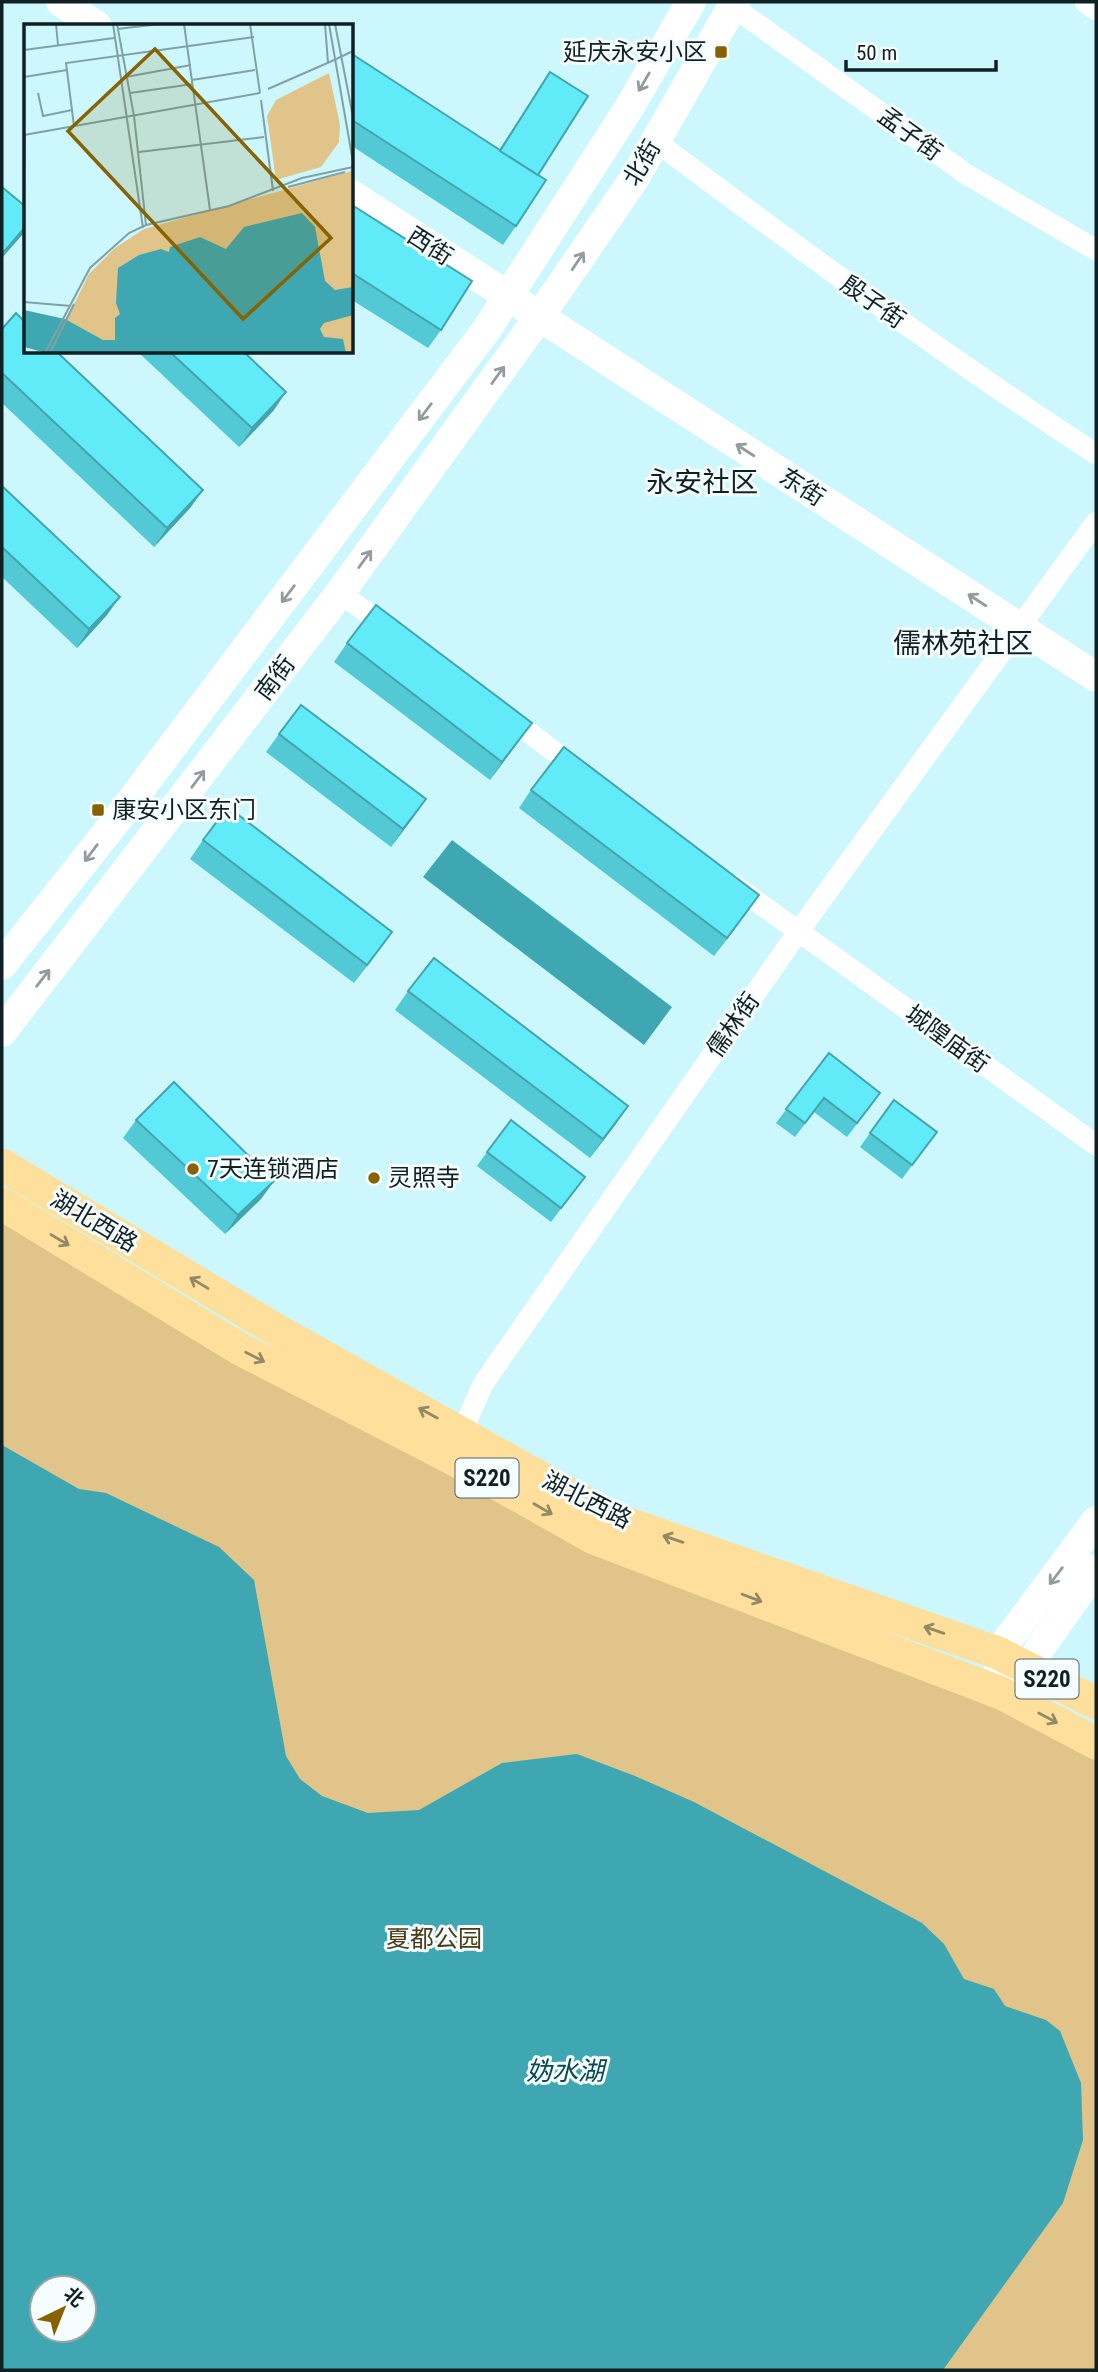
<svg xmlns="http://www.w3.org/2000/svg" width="1098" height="2372" viewBox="0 0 1098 2372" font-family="'Roboto Condensed','Noto Sans SC',sans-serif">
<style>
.green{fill:#e1c489;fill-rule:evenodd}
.water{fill:#3ea7b1;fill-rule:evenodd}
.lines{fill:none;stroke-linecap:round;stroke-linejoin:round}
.street{stroke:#fff;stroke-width:21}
.secondary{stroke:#fff;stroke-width:30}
.primary{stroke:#fedf9b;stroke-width:33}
.wall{fill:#53c9d5}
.shaded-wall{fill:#44a4ae}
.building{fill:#61eaf8;stroke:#44a4ae;stroke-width:2}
.oneway{stroke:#949b9c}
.oneway2{stroke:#938a65}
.poi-dot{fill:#876300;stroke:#f5fdfe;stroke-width:2.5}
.labels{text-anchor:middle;stroke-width:6;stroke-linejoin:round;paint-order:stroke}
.shield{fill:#f5fdfe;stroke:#556365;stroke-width:2}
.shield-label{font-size:23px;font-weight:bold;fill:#112123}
.poi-label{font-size:24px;fill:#112123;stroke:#f5fdfe;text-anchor:start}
.street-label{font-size:24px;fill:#112123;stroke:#f5fdfe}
.park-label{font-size:24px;fill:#4b3a13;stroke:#f5fdfe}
.water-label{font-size:26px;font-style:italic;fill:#08484e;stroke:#f5fdfe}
.quarter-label{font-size:28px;fill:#112123;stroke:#f5fdfe}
.inset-road{fill:none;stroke:#81a1a5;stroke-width:2}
.view{fill:#876300;fill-opacity:0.15;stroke:#876300;stroke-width:3.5}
.inset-edge{fill:none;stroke:#112123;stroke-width:3.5}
</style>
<rect width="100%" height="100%" fill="#ccf7fc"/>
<path class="green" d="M2,1204L240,1349L1096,1743V2370H2ZM42,2288H84V2330H42Z"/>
<g class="water">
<polygon points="452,840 672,1007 644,1045 423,877"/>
<path d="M2,1445L79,1489L106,1493L219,1547L254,1580L286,1756L300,1779L322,1796L368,1813L419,1810L502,1763L577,1754L635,1776L694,1802L922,1923L944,1944L964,1979L994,1989L1005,2006L1046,2020L1060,2031L1081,2083L1083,2140L1063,2203L943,2370H2ZM42,2288H84V2330H42Z"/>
</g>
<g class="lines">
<g class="street">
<polyline points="1085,2 1096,10"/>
<polyline points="732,6 966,174 1096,250"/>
<path d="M655,141C800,249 945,356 1096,454"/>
<polyline points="340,593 391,630"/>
<polyline points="504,714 579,770"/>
<polyline points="734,885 1096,1145"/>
<polyline points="456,1445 483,1384 798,932 1096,522"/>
</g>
<g class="secondary">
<polyline points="61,2 97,26"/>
<polyline points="352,195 1096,677"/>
<polyline points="2,965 116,821 487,329 629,108 691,2"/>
<polyline points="2,1032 340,593 539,317 634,179 735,2"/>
<polyline points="1012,1683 1028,1670 1040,1648 1096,1569"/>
<polyline points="1001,1693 998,1653 1096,1521"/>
</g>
<g class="primary">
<polyline points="2,1165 278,1331 612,1518 998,1653 1096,1703"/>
<polyline points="2,1204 240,1349 450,1457 594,1538 1001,1693 1096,1743"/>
</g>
</g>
<g class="wall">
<polygon points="352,54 499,150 550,72 538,175 516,226 503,245 352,146"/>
<polygon points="352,205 441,330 428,348 352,300"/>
<polygon points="2,329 203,490 190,508 154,547 2,403"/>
<polygon points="138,352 244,352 274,410 239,447"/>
<polygon points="2,486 107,615 77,648 2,577"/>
<polygon points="347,643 519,741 490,780 334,662"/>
<polygon points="279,734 426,799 391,847 266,752"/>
<polygon points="531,790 759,895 714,956 519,808"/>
<polygon points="203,840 392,932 354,983 190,859"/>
<polygon points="408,991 628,1106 590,1158 395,1010"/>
<polygon points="829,1053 870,1107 847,1137 814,1112 795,1137 776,1123"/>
<polygon points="894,1100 937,1132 902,1179 860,1147"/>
<polygon points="136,1120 274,1181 261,1199 225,1234 123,1138"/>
<polygon points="487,1152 585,1177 551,1222 477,1166"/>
</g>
<g class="shaded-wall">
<polygon points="26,226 26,229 23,234 2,258 2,256"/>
<polygon points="286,392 274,410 239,447 252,428"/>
<polygon points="203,490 190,508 154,547 167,528"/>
<polygon points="120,597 107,615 77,648 89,629"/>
<polygon points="532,723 519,741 490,780 502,762"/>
<polygon points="426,799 413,818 391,847 403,829"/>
<polygon points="759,895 746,914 714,956 727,938"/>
<polygon points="392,932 379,950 354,983 367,965"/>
<polygon points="628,1106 616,1124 590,1158 603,1139"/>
<polygon points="274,1181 261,1199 225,1234 238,1215"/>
</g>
<g class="building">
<polygon points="352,54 546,180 516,226 352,120"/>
<polygon points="550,72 588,96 538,175 500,151"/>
<polygon points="2,187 26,207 26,226 3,253 2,252"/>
<polygon points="352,205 472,281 441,330 352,273"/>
<polygon points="16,313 26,323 26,352 57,352 203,490 167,528 2,373 2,329"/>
<polygon points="170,352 244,352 286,392 252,428"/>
<polygon points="2,486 120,597 89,629 2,547"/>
<polygon points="376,605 532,723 502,762 347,643"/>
<polygon points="301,705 426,799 403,829 279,734"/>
<polygon points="564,747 759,895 727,938 531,790"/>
<polygon points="228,807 392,932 367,965 203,840"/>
<polygon points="434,958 628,1106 603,1139 408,991"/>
<polygon points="829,1053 880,1093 857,1123 824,1098 805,1123 786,1109"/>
<polygon points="174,1082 274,1181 238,1215 136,1120"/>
<polygon points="894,1100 937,1132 912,1165 870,1133"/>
<polygon points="511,1120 585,1177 561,1208 487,1152"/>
</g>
<defs><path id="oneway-shaft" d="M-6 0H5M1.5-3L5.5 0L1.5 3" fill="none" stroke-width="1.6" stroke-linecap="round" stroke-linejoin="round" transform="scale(1.75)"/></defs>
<g class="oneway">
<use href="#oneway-shaft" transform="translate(644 82) rotate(120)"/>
<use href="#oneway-shaft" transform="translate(578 261) rotate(-56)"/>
<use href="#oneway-shaft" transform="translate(498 375) rotate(-54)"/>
<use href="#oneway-shaft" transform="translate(425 412) rotate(127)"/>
<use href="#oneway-shaft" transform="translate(745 450) rotate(-147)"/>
<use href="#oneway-shaft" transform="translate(365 559) rotate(-54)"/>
<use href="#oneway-shaft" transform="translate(288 594) rotate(127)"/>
<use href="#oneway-shaft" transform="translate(977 600) rotate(-147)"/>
<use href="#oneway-shaft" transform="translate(198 779) rotate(-53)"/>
<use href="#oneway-shaft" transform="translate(91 853) rotate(127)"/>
<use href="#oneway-shaft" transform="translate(43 978) rotate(-52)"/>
<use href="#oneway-shaft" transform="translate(1056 1576) rotate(127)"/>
</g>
<g class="oneway2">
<use href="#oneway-shaft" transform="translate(60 1240) rotate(31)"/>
<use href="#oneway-shaft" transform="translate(199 1283) rotate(-149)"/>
<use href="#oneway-shaft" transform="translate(255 1357) rotate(27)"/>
<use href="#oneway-shaft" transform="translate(428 1413) rotate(-151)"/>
<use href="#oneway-shaft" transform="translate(543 1509) rotate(30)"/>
<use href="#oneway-shaft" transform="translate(673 1539) rotate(-161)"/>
<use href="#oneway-shaft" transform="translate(752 1598) rotate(21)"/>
<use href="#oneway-shaft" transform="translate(934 1630) rotate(-161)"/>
<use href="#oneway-shaft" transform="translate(1048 1718) rotate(28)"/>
</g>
<g class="poi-dot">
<rect x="714" y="45" width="14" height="14" rx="3.5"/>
<rect x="91" y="803" width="14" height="14" rx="3.5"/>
<circle cx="193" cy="1169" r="7"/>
<circle cx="374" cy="1178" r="7"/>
</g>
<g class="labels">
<g class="shield">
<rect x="455.5" y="1458.5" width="63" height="39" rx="5"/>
<rect x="1015.5" y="1659.5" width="63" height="39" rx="5"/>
</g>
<g class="shield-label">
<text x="487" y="1486">S220</text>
<text x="1047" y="1687">S220</text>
</g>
<g class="poi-label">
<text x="707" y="60" text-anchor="end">延庆永安小区</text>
<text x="112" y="818">康安小区东门</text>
<text x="207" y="1177">7天连锁酒店</text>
<text x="388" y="1186">灵照寺</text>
</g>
<g class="street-label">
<text transform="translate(910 134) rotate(36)" y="8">孟子街</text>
<text transform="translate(642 163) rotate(-59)" y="8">北街</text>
<text transform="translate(430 246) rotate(33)" y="8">西街</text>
<text transform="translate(873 302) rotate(35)" y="8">殷子街</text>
<text transform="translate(802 487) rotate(33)" y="8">东街</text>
<text transform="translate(275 678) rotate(-53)" y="8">南街</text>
<text transform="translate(733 1025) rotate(-55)" y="8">儒林街</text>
<text transform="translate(947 1039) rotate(36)" y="8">城隍庙街</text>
<text transform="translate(94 1221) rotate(31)" y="8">湖北西路</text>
<text transform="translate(587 1500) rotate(27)" y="8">湖北西路</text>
</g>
<g class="park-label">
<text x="434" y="1947">夏都公园</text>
</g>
<g class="water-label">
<text x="565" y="2080">妫水湖</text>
</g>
<g class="quarter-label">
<text x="702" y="492">永安社区</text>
<text x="963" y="653">儒林苑社区</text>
</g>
</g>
<g transform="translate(24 24)">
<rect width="329" height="329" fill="#ccf7fc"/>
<path d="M305,49L316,101L315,118L297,143L252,156L243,92L252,76ZM328,147L329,329H26L65,250L91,224L120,205Z" fill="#e1c489"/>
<path d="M278,189L291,203L301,257L311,266L329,263V291L300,299L296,305L300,313L319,315L322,329H22L0,323V286L41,295L79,316H91V294L96,290L92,279L94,244L115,231L137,225L145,228L146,223L176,213L202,225L220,203Z" fill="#3ea7b1"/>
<path class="inset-road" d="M32,0L34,21M89,0L119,204M93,0L110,92L122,201M160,0L186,186M226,0L236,69M301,0L304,39M305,0L329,138M311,0L329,93M93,5L136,0M0,26L90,14M308,37L329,27M0,53L43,46M102,53L167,41M168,56L231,46M244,65L308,37M14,69L19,92L48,86M106,69L169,60M237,76L249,167M50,102L42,39L230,13M0,111L236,69M115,128L240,113M246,143L249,166M0,161L1,110M264,163L321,148M0,278L47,282M21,329L66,244L105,209L122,201L205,182L278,154L329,143M26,329L50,280"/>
<path class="view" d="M131,25L307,214L219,295L44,107Z"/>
<rect width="329" height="329" class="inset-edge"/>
</g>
<rect width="1098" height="2372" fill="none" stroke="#112123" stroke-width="7"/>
<g transform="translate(63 2309) rotate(43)"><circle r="33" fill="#f5fdfe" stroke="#9aa5a6" stroke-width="2"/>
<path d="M0-5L12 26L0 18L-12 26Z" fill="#876300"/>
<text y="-10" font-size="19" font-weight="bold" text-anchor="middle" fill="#112123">北</text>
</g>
<path d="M846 60v10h150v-10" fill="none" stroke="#112123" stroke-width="3.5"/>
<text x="856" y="60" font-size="21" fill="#112123" stroke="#f5fdfe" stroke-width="5" paint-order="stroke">50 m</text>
</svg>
